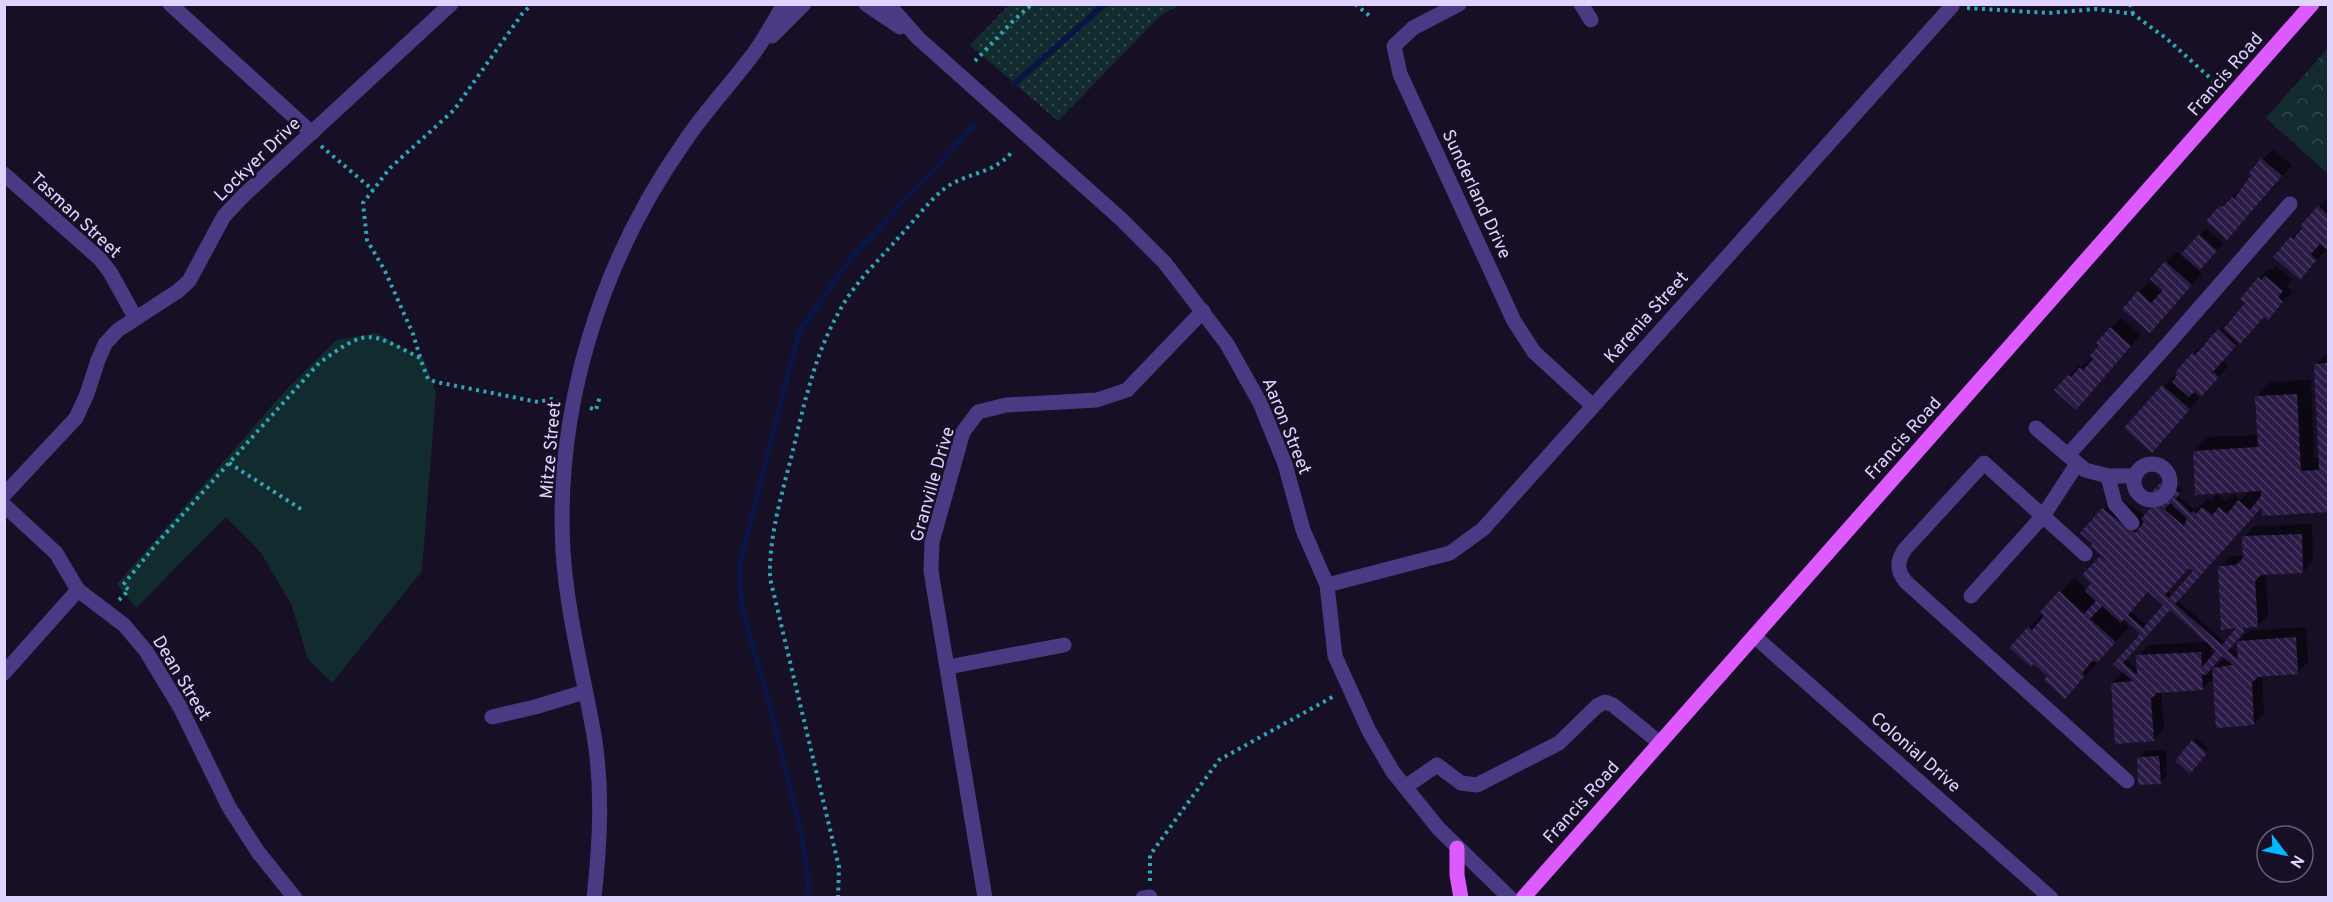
<svg xmlns="http://www.w3.org/2000/svg" width="2333" height="902" viewBox="0 0 2333 902" font-family="Overpass,sans-serif">
<style>
.grass{fill:url(#grass-dots)}
.forest{fill:url(#forest-crowns)}
.green{fill:#122b2f}
.shadow{fill:#0007;fill-rule:evenodd}
.lines{fill:none;stroke-linecap:round;stroke-linejoin:round}
.stream{stroke:#0a1543;stroke-width:6}
.building{fill:url(#building-back-hatch);fill-rule:evenodd}
.path{stroke:#30a7b6;stroke-width:4;stroke-dasharray:3 4.5;stroke-linecap:butt}
.minor{stroke:#4a3a84;stroke-width:15}
.major{stroke:#dd5bfe;stroke-width:15}
.labels{text-anchor:middle;stroke-width:5;stroke-linejoin:round;paint-order:stroke}
.street-label{font-size:18px;fill:#e0d3ff;stroke:#160f25}
</style>
<defs>
<pattern id="grass-dots" width="8" height="8" patternUnits="userSpaceOnUse" patternTransform="scale(1.5)"><rect width="8" height="8" fill="#122b2f"/><path d="M2 2h.1M6 6h.1" fill="none" stroke="#34494e" stroke-width="1.8" stroke-linecap="round"/></pattern>
<pattern id="forest-crowns" width="20" height="18" patternUnits="userSpaceOnUse" patternTransform="scale(1.5)"><rect width="20" height="18" fill="#122b2f"/><path d="M2 6a3 3 0 1 1 6 0M12 15a3 3 0 1 1 6 0" fill="none" stroke="#34494e"/></pattern>
<pattern id="building-back-hatch" width="6" height="6" patternUnits="userSpaceOnUse" patternTransform="scale(1.5)"><rect width="6" height="6" fill="#2b1b46"/><path d="M-1 5l2 2M0 0l6 6M5-1l2 2" fill="none" stroke="#493b62"/></pattern>
</defs>
<rect width="100%" height="100%" fill="#160f25"/>
<polygon class="grass" points="1009,5 1009,4 1179,5 1160,16 1058,121 970,45"/>
<polygon class="forest" points="2328,48 2328,174 2266,118"/>
<polygon class="green" points="377,333 424,359 436,392 422,571 332,683 308,659 291,604 261,553 226,517 136,608 117,584 285,391 336,340"/>
<g class="shadow">
<polygon points="2273,149 2292,165 2238,227 2221,206 2243,187 2253,175 2251,173"/>
<polygon points="2328,197 2328,247 2310,268 2292,238"/>
<polygon points="2206,229 2223,243 2207,262 2200,235"/>
<polygon points="2177,252 2202,274 2150,331 2139,292 2150,282 2162,293 2165,290 2166,262"/>
<polygon points="2276,266 2292,279 2287,286 2293,291 2278,308 2264,315 2222,361 2228,366 2212,385 2195,389 2192,392 2199,398 2162,440 2126,428 2174,375 2177,378 2179,375 2177,373 2193,354 2204,343 2206,345 2229,320 2231,321 2247,303 2242,299 2259,278 2270,268 2272,270"/>
<polygon points="2121,318 2141,335 2086,397 2069,376 2079,365 2082,367 2093,356 2111,328"/>
<path d="M2328,352V515V511L2263,514V506L2177,600L2226,643L2240,627L2219,567L2230,556L2244,555V537L2254,526L2312,524L2313,561L2303,572L2266,573L2268,615L2258,626H2246L2230,647L2239,655L2238,642L2249,631L2306,627L2308,662L2297,672L2262,675L2264,713L2254,724L2214,677L2203,688L2161,691L2164,729L2154,739L2112,683L2124,671L2115,664L2142,633L2124,618L2122,620L2129,627L2079,683L2049,676L2029,628L2074,578L2087,590L2093,583L2084,575L2103,555L2095,544L2082,533L2117,495L2145,516L2159,501L2152,495L2168,477L2182,490L2177,495L2195,511L2208,498L2210,501L2217,494L2226,502L2234,494L2240,500L2250,491L2194,451L2208,437L2259,435L2257,396L2271,382L2311,380L2314,458H2320L2315,365ZM2190,567L2195,571L2173,596L2168,591ZM2149,591L2165,605L2147,626L2131,612ZM2170,608L2208,642L2149,645L2138,656L2139,671L2125,659ZM2211,645L2218,651L2212,658ZM2222,654L2226,657L2213,670L2212,666Z"/>
<polygon points="2196,738 2209,749 2193,769 2177,761"/>
<polygon points="2166,750 2167,776 2160,782 2139,758 2145,751"/>
</g>
<g class="lines">
<g class="stream">
<polyline points="1014,84 1105,4"/>
<polyline points="807,898 809,884 801,832 770,707 741,603 740,563 799,332 851,258 974,126"/>
</g>
</g>
<g class="building">
<polygon points="2261,158 2282,176 2227,240 2206,221 2220,205 2222,207 2232,197 2234,199 2251,175 2249,173"/>
<polygon points="2318,206 2328,215 2328,249 2327,250 2320,244 2311,254 2317,260 2300,280 2273,257 2290,237 2293,239 2302,228 2300,226"/>
<polygon points="2199,234 2217,251 2200,270 2181,254"/>
<polygon points="2165,261 2192,285 2150,333 2122,309 2138,291 2151,303 2163,290 2150,279"/>
<polygon points="2265,276 2283,291 2278,297 2283,302 2268,320 2264,317 2240,344 2223,329 2245,303 2240,299 2258,277 2261,280"/>
<polygon points="2110,327 2131,346 2076,410 2054,390 2068,375 2071,377 2080,367 2083,370 2093,359 2090,356 2099,345 2096,343"/>
<polygon points="2218,329 2236,346 2213,372 2219,377 2201,397 2195,391 2189,397 2172,382 2177,375 2175,373 2192,353 2195,355"/>
<path d="M2328,363V512L2262,516V507L2175,604L2222,645L2236,628L2221,630L2218,566L2236,565L2243,558L2242,536L2302,534L2303,573L2261,575L2255,581L2258,627L2243,628L2244,632L2228,651L2238,659L2237,641L2296,637L2298,674L2258,677L2252,683L2254,725L2216,728L2212,668L2233,665L2222,656L2206,675L2202,674L2203,690L2157,693L2151,699L2154,741L2115,744L2111,683L2133,681L2113,664L2140,634L2124,619L2121,623L2102,606L2090,619L2116,642L2097,663L2093,660L2082,673L2085,676L2065,699L2044,680L2047,676L2033,664L2031,667L2009,648L2028,627L2032,630L2044,616L2040,612L2059,591L2084,614L2096,601L2085,591L2091,583L2082,575L2100,556L2109,562L2090,546L2093,544L2080,533L2102,508L2135,533L2144,522L2141,519L2153,505L2157,508L2159,505L2184,526L2187,518L2170,503L2165,509L2149,495L2164,479L2180,493L2176,499L2191,513L2193,511L2196,514L2202,507L2212,515L2219,507L2227,514L2238,500L2250,510L2261,496V491L2195,495L2193,451L2258,447L2255,396L2297,394L2301,471L2319,470L2314,364ZM2189,568L2193,571L2169,598L2165,595ZM2148,592L2163,605L2143,628L2128,615ZM2170,610L2216,651L2202,667L2201,652L2136,655L2137,675L2123,663Z"/>
<polygon points="2162,385 2190,409 2152,453 2124,428"/>
<polygon points="2192,740 2207,753 2190,774 2175,761"/>
<polygon points="2159,756 2161,784 2138,785 2137,757"/>
</g>
<g class="lines">
<g class="path">
<polyline points="1355,4 1371,17"/>
<polyline points="2130,4 2133,14"/>
<polyline points="1967,8 2048,13 2096,9 2133,14 2167,39 2218,85"/>
<polyline points="975,61 1012,22 1032,4"/>
<polyline points="321,146 373,190"/>
<polyline points="420,357 413,334 385,271 367,240 363,203 390,168 454,110 522,14 532,4"/>
<polyline points="590,408 596,410 600,396"/>
<polyline points="229,463 304,511"/>
<path d="M119,600L129,590L123,585L158,542L319,363C368,328 368,331 420,358L428,379L436,382L538,402L552,399L557,401"/>
<polyline points="1150,881 1150,855 1219,760 1336,695"/>
<path d="M838,898L839,867L770,578C769,538 780,501 790,462C803,410 813,357 840,310C855,282 879,260 900,236C914,221 928,202 944,189C966,172 992,175 1011,153"/>
</g>
<g class="minor">
<polyline points="170,4 312,133"/>
<polyline points="866,4 900,27"/>
<polyline points="888,4 918,38 1121,219 1165,263 1227,344 1260,403 1285,464 1303,530 1327,585 1335,656 1369,731 1393,772 1439,829 1510,898"/>
<polyline points="1459,4 1413,28 1394,46 1400,74 1514,321 1534,352 1593,406"/>
<polyline points="1581,4 1591,20"/>
<polyline points="772,36 804,4"/>
<polyline points="4,174 100,259 110,272 135,317"/>
<polyline points="2036,428 2085,470 2108,476 2135,476"/>
<polyline points="2068,455 2167,345 2290,204"/>
<circle cx="2152" cy="482" r="18"/>
<polyline points="2108,476 2115,504 2132,523"/>
<polyline points="4,495 76,418 87,394 98,360 105,344 118,330 178,291 189,281 224,216 244,195 451,4"/>
<polyline points="4,505 56,553 78,590 124,625 146,651 180,707 229,807 258,852 295,898"/>
<path d="M2085,554L1984,463L1905,549C1897,561 1896,570 1906,582L2127,781"/>
<polyline points="1327,585 1450,553 1483,529 1952,6 1950,4"/>
<polyline points="1971,596 2043,516 2077,464"/>
<polyline points="1754,636 2051,898"/>
<polyline points="948,667 1064,645"/>
<polyline points="4,673 78,590"/>
<polyline points="492,717 535,707 584,692"/>
<polyline points="1405,787 1437,765 1461,783 1477,785 1559,743 1597,706 1605,702 1613,705 1660,743"/>
<path d="M594,898C600,843 603,789 594,735C583,673 567,613 563,551C555,407 601,261 683,144C704,112 731,84 754,53C765,38 774,21 784,4"/>
<polyline points="985,898 931,571 932,542 963,432 978,412 1006,405 1097,400 1127,390 1203,311"/>
<polyline points="1143,898 1150,897"/>
</g>
<g class="major">
<polyline points="1457,848 1457,875 1461,898"/>
<polyline points="1523,898 2312,4"/>
</g>
</g>
<g class="labels">
<g class="street-label">
<text transform="translate(2225 74) rotate(-49)" y="6">Francis Road</text>
<text transform="translate(257 159) rotate(-44)" y="6">Lockyer Drive</text>
<text transform="translate(1477 194) rotate(65)" y="6">Sunderland Drive</text>
<text transform="translate(76 215) rotate(43)" y="6">Tasman Street</text>
<text transform="translate(1646 317) rotate(-48)" y="6">Karenia Street</text>
<text transform="translate(1287 426) rotate(68)" y="6">Aaron Street</text>
<text transform="translate(1903 438) rotate(-48)" y="6">Francis Road</text>
<text transform="translate(550 450) rotate(-85)" y="6">Mitze Street</text>
<text transform="translate(932 484) rotate(-74)" y="6">Granville Drive</text>
<text transform="translate(182 678) rotate(59)" y="6">Dean Street</text>
<text transform="translate(1916 752) rotate(41)" y="6">Colonial Drive</text>
<text transform="translate(1581 802) rotate(-48)" y="6">Francis Road</text>
</g>
</g>
<rect width="2333" height="902" fill="none" stroke="#e0d3ff" stroke-width="12"/>
<g transform="translate(2285 854) rotate(122)"><circle r="28" fill="#160f25" stroke="#675d7c" stroke-width="1.5"/>
<path d="M0-4.5L10 22L0 15L-10 22Z" fill="#01b8fc"/>
<text y="-9" font-size="16" font-weight="bold" text-anchor="middle" fill="#e0d3ff">N</text>
</g>
</svg>
